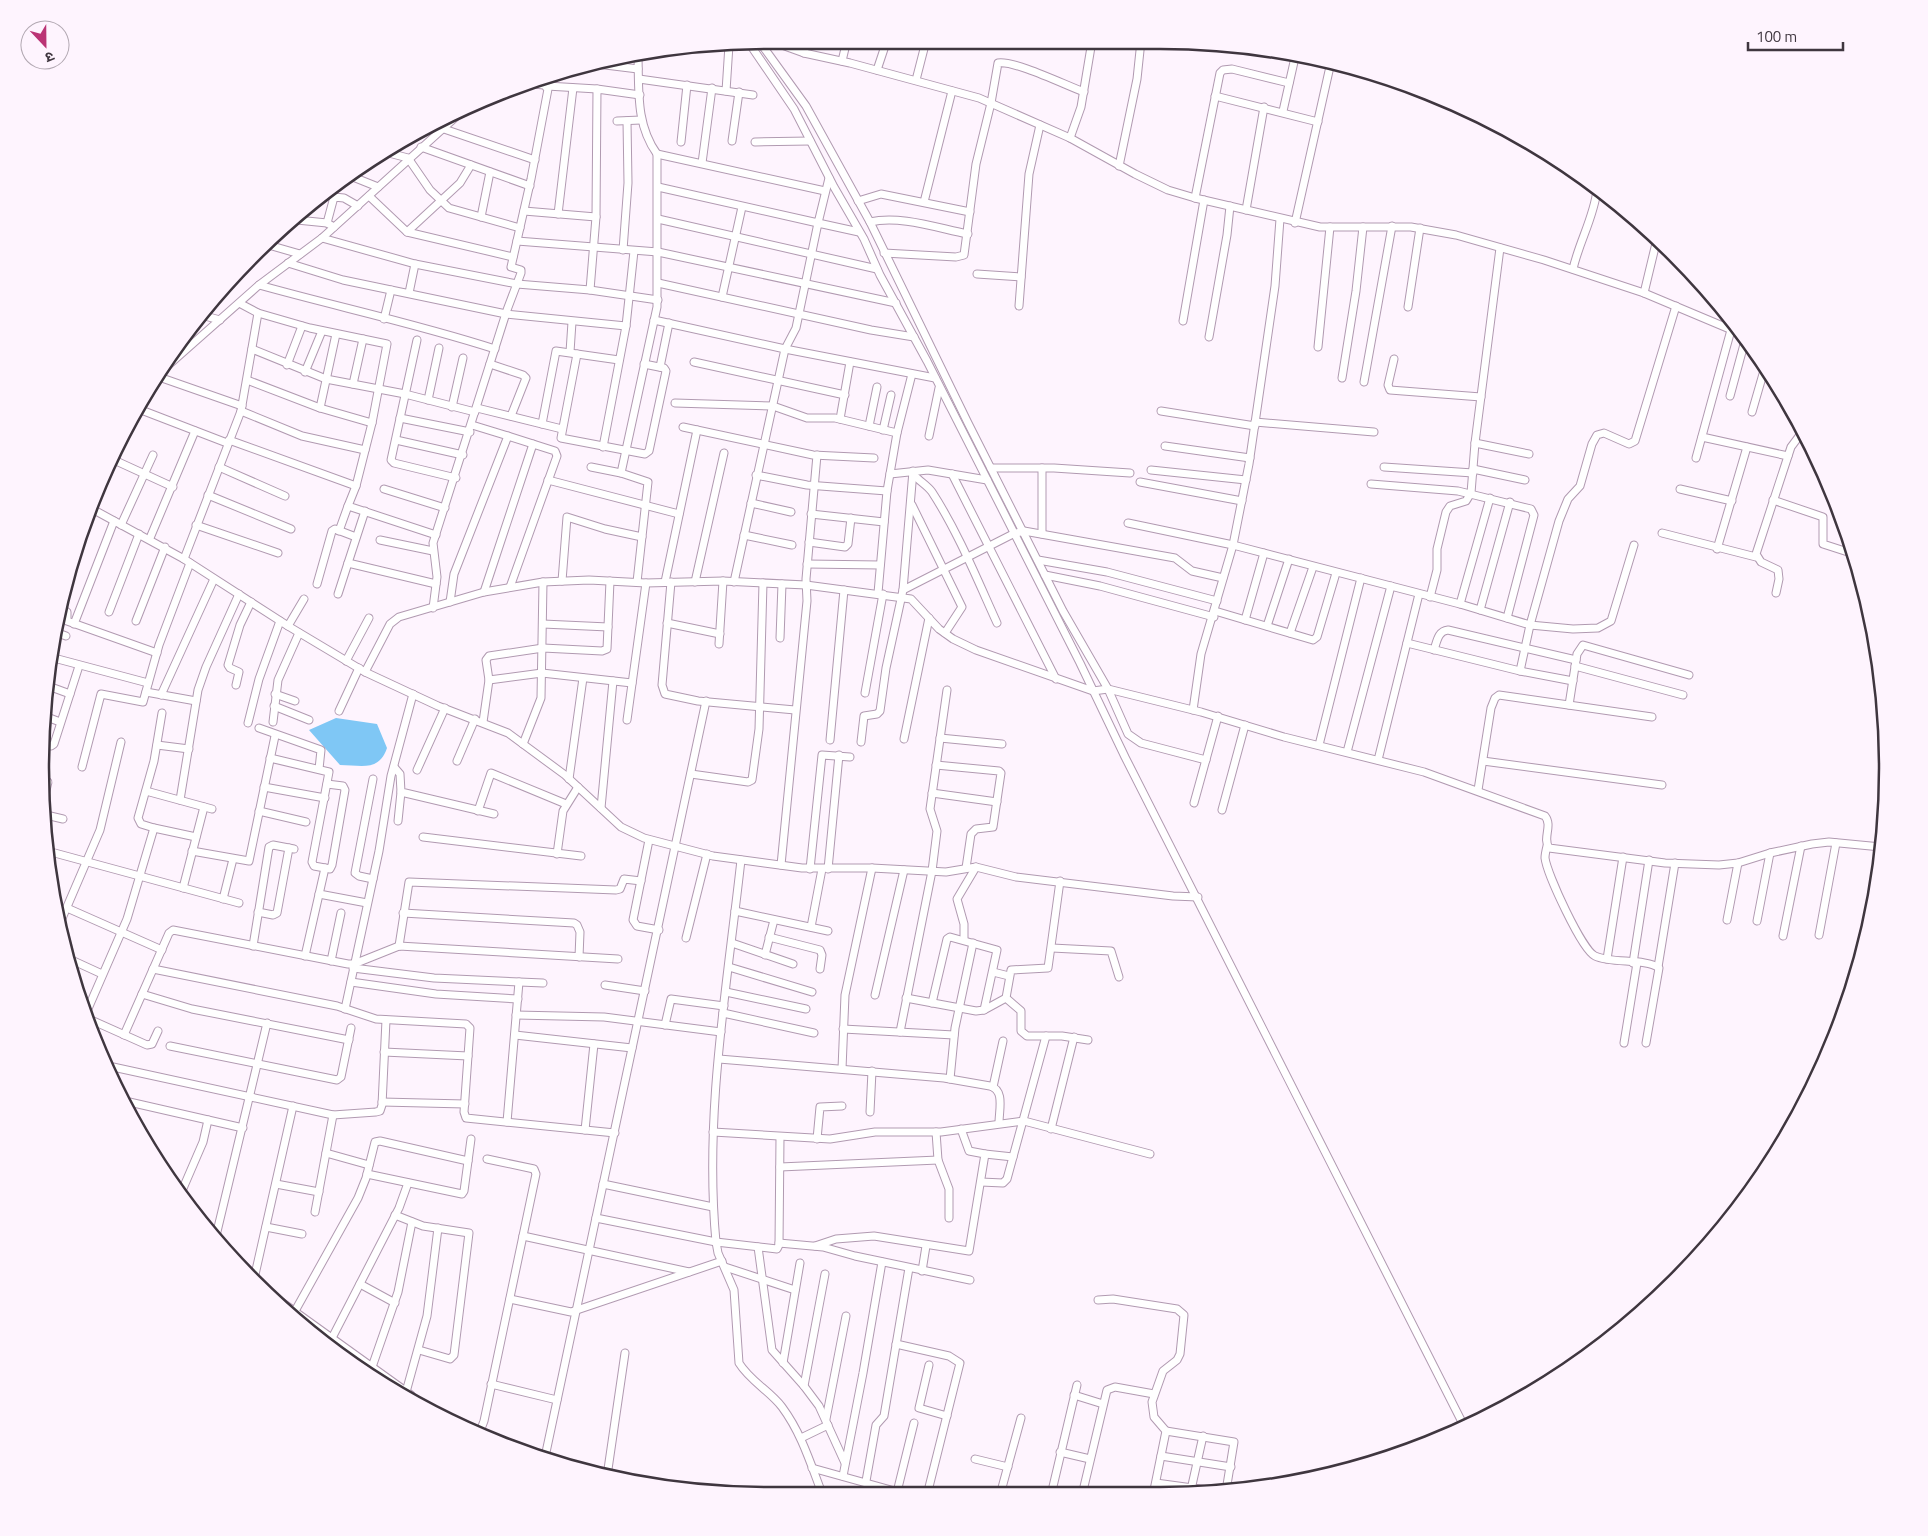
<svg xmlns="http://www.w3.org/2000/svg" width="1928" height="1536" viewBox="0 0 1928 1536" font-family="'Titillium Web','Noto Sans Devanagari',sans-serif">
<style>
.water{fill:#7fc7f5}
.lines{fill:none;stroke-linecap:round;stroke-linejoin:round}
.minor-casing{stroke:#b19ab1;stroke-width:9}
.minor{stroke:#fff;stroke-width:7}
.rim{fill:none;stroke:#3f363f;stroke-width:2.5}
</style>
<rect width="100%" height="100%" fill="#fef4fe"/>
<path class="water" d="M336,718L377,724L387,748C379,772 361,765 340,765L309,730Z"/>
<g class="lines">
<defs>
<g id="minor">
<polyline points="768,40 804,53 850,63 979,98 1070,138 1135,174 1168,190 1195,198 1320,227 1411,227 1456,235 1544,260 1644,293 1744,335"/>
<polyline points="759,41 806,106 870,222 968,423 1063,611 1108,689 1128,734 1141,743 1206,760"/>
<polyline points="749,43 794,109 834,187 864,239 880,275 927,361 1080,663 1125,757 1463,1424"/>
<polyline points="804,53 806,40"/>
<polyline points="842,61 847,40"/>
<polyline points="589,63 638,69"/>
<polyline points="877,70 887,40"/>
<polyline points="639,79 753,95"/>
<polyline points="916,80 926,41"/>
<polyline points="547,86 597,89"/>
<polyline points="726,91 729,45"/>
<polyline points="1215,96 1318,122"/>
<polyline points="1283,111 1296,53"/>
<polyline points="617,121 641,120"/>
<polyline points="444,129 535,160"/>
<polyline points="1070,138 1081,107 1092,41"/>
<polyline points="732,141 739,92"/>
<polyline points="681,142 687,85"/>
<polyline points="755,142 810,141"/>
<polyline points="421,147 530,186"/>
<polyline points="385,152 408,158 430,190 449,208 520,228"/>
<polyline points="657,154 825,191"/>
<polyline points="702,163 712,88"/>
<polyline points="1119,166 1137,79 1141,41"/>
<polyline points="353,177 378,187"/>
<polyline points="658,187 818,223 829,178"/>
<polyline points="369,196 407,232 513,257"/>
<polyline points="1195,198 1220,73 1223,70 1232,69 1289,83"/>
<polyline points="858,201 881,194 970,212"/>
<polyline points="924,202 952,91"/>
<polyline points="1246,210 1264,107"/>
<polyline points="524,211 596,217"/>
<polyline points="558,214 573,88"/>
<polyline points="481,217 490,172"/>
<polyline points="658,219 877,269"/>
<polyline points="297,220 327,223"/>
<path d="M870,222C900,215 937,228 968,234"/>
<polyline points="1295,223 1331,62"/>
<polyline points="334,227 327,223 334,197 344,198 358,206"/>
<polyline points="407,232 460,183 471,165"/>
<polyline points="859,232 818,223 796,328 785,349 935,378"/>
<polyline points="322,238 415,264 517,284 590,290 658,300"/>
<polyline points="517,241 658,252 896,303"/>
<polyline points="265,244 300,254"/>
<polyline points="623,250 628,183 627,121"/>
<path d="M884,253L956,257L964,255L976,164L991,103L998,63C1014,60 1065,85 1084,92"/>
<polyline points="288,263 343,280 506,314 626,326"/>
<path d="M1573,269C1579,242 1594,217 1597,190"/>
<polyline points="977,274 1021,277"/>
<polyline points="236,276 239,272"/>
<polyline points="658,283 871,330 914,337"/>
<path d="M259,285C338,307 418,324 495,349"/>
<polyline points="590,290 596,217 597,89 640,95"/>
<polyline points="409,293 415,264"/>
<polyline points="1644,293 1657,239"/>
<polyline points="722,297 742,207"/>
<polyline points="1019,306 1029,174 1040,125"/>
<polyline points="1408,307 1420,228"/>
<polyline points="258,313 310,328 387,344 372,423 356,486 348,506 436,535"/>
<polyline points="205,316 220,320"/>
<polyline points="384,319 391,290"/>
<polyline points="654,320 785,349 734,582"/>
<polyline points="1183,321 1204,200"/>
<polyline points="1209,337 1227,235 1230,206"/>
<polyline points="417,340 391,460 394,463 456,478"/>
<polyline points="1318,347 1330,227"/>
<polyline points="252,349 326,379 405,394 475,412"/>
<polyline points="570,352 572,322"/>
<polyline points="577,354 561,438 645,454 649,451 666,371 664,368 644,364"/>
<polyline points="1394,359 1388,385 1390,390 1481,397"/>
<polyline points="694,362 845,395"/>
<polyline points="490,364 523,375 526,378 511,416"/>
<polyline points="287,365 302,326"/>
<polyline points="660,367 669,323"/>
<polyline points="163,370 259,285 322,238 458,115"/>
<polyline points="305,372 322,331"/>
<polyline points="159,377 242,406"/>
<polyline points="1342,378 1356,291 1363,227"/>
<polyline points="247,380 320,408 372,423"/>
<polyline points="1364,382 1392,226"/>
<polyline points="353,384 363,339"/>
<polyline points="1730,396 1746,337"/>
<polyline points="428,400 439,348"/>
<polyline points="675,403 773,406 807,418 835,418 897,433"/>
<polyline points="452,407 463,358"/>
<polyline points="136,408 227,443"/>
<polyline points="320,408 336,334"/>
<polyline points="477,408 562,429"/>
<polyline points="241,411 302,436 365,450"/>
<polyline points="1161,411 1255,426"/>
<polyline points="1752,412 1765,367"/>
<polyline points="400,418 470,432"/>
<polyline points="840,419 850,362"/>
<polyline points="1255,422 1374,432"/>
<polyline points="542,424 556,351 619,360"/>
<polyline points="869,426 877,387"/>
<polyline points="683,427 813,455 874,458"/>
<polyline points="883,430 891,395"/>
<polyline points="508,436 555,451 557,456 510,587"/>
<polyline points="929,436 939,388"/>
<polyline points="1702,437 1788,456"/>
<polyline points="229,440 356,486"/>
<polyline points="396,440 463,455"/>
<polyline points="1475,443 1529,454"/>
<polyline points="1165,446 1250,458"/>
<polyline points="603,447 626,326 634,251"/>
<polyline points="1696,458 1731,330"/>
<polyline points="114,460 173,487"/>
<polyline points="219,467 285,496"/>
<polyline points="591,467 621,473"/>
<polyline points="1384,467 1473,473"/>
<polyline points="991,468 1054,468 1130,473"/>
<polyline points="1473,469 1525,480"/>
<polyline points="1151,470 1246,480"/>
<polyline points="890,474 928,470 987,480"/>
<path d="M913,474C919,481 928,486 932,492C958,532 977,579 997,623"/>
<polyline points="952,474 1056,679"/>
<polyline points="756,475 807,485 887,491"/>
<polyline points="548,480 679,514"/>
<polyline points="1140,482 1242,501"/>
<polyline points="1371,484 1458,491 1531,509 1534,515 1507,618"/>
<polyline points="384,489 445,508"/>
<polyline points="1680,489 1732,501"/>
<polyline points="208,495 291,529"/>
<polyline points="1773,500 1823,517 1823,544 1854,554"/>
<polyline points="751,503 791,512"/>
<polyline points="912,505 962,607 945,633"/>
<polyline points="94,510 184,559 288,626 365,672 438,706 508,733 565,775 621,827 644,838 713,856 802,868 872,868 946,872 976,867 1016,877 1173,896 1198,897"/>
<polyline points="365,511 348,563 436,584"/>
<polyline points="811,514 884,522"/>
<polyline points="1128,523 1233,545 1460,604 1530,625 1573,629 1598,628 1611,621 1634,545"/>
<polyline points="121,525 153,455"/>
<polyline points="196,525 278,553"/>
<polyline points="339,531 348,506"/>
<polyline points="1662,533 1756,557"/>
<polyline points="1042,534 1042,468"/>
<polyline points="744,535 792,545"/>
<polyline points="150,538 195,431"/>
<polyline points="380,540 433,551"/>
<polyline points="809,542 845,547 848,544 851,518"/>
<polyline points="1717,549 1747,447"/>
<polyline points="184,559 241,411 258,313 241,304"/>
<polyline points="1038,560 1107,572 1217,601"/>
<polyline points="807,564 880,565"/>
<polyline points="1045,575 1100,586 1214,617"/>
<polyline points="562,581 567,517 605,529 642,537"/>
<path d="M637,582L648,482L621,473L657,307V154C636,125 639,91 638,57"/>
<polyline points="665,582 697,430"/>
<polyline points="671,582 662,685 665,694 698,701 795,710"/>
<polyline points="695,582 724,453"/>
<polyline points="317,584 332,531 335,529 356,537"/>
<polyline points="903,590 1013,534 1024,531 1175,558 1192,571 1223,578"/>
<polyline points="484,592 533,444"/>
<polyline points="878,593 887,491 897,433 912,374"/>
<polyline points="1776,593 1779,579 1778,570 1761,562 1756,554 1791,447 1803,431"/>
<polyline points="338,594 348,563"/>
<polyline points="1430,597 1437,570 1437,549 1446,512 1450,506 1466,501 1471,493 1475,443 1500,248"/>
<polyline points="450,602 454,574 508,436 472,425"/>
<polyline points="1460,604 1490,498"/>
<polyline points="61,608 67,612 67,621 157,653"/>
<polyline points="433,608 437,577 433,543 507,310 521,273 521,270 511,267 531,179 548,89 544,85 533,84"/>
<polyline points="1480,610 1510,502"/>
<polyline points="1215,611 1313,640 1317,637 1336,573"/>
<polyline points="109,612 139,534"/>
<polyline points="1245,620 1264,553"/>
<polyline points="136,621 165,547"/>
<polyline points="667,623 720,634"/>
<polyline points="74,624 114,521"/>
<polyline points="543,624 608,627"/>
<polyline points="288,626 304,599"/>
<polyline points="1267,626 1289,559"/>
<polyline points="58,633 66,636"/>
<polyline points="1290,633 1313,567"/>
<polyline points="780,638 782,584"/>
<polyline points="1407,643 1520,671 1573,681"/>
<polyline points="719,644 723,581"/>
<path d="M1434,650C1437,641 1438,631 1448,630L1576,660"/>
<polyline points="54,658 148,683"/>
<polyline points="346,661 369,618"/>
<polyline points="1575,666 1683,695"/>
<polyline points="1520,671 1530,625 1559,521 1568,499 1580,486 1592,444 1597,435 1604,433 1629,444 1635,441 1676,306"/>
<path d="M365,672L390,624L399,617L484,592L543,582L589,580L646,583L723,581L806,585L911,599L939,629L953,639L976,650L1093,691L1108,689L1201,712L1284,737L1424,772L1545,816C1553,826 1542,838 1549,848L1665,863L1719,865L1738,863L1770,853L1812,844L1829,842L1881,847"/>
<polyline points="489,680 542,673 632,683"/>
<polyline points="236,685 239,672 230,668 228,665 240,625 251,602"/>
<polyline points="51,687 70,694"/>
<polyline points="146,692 196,701"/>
<polyline points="865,693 883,594"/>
<polyline points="275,694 295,701"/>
<polyline points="161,695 214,579"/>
<polyline points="1569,705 1577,654 1583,645 1689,675"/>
<polyline points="274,706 309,720"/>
<polyline points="1193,710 1201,654 1233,545 1249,464 1275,286 1280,219"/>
<polyline points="339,711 359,668"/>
<polyline points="47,717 60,722"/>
<polyline points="627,720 646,583"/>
<polyline points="273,722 278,680 299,633"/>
<polyline points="483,722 489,680 486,660 489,656 543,648 602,651 607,649 610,581"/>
<polyline points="248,723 259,679 280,621"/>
<polyline points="259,728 321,750 319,769"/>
<polyline points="940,738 1002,744"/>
<polyline points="904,739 929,618"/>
<polyline points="830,740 844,590"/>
<polyline points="861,742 864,716 877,714 880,711 886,668 903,590 913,471"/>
<polyline points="43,744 51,746 54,744 79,666"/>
<polyline points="523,744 541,698 543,582"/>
<polyline points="157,745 189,749"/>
<polyline points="1319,745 1361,578"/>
<polyline points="1347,752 1391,586"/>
<polyline points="270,758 329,772 312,862 314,866 325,868 305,956"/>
<polyline points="1378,760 1419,594"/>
<polyline points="457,761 475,719"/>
<polyline points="1483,761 1662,785"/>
<polyline points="936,765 999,771 1001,773 993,827 976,829 971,834 966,868"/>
<polyline points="82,767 101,694 143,702 159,645 190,563"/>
<polyline points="394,767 400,774 401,792 494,814"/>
<polyline points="417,770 445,708"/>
<polyline points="691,774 748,782 752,780 759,729 763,583"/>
<polyline points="41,777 48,782 44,799"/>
<polyline points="569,779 583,678"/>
<polyline points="264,787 325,798"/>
<polyline points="1478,790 1491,708 1495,698 1499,695 1652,717"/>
<polyline points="146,791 212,809"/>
<polyline points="932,793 997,802"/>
<polyline points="180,800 198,690 206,667 239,594"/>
<polyline points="1194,803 1218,716"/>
<polyline points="601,808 613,681"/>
<polyline points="1222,810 1245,725"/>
<polyline points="259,811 306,822"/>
<polyline points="478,811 491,773 566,804"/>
<polyline points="46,815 63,819"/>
<polyline points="398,821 401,792"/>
<polyline points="154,828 196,837"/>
<polyline points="423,837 581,856"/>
<polyline points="649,840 633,920 637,926 659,930"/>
<path d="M1547,846C1546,850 1545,854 1545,858C1547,874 1582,950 1595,956C1612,964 1645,958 1659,968L1646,1043"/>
<polyline points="192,851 249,861 275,736"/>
<polyline points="51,852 239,903"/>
<polyline points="557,854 563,811 578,787"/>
<path d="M741,860C727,987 704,1115 716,1242L718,1253L734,1290L739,1363C750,1381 770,1391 782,1407C802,1434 811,1465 823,1496"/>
<polyline points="781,865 807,601 806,579 817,455"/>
<polyline points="325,868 330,869 332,865 345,790 343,786 327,784"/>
<polyline points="810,869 822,755 850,757"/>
<polyline points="828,869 839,755"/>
<polyline points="373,879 359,876 355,873 373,779"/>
<polyline points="1060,881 1048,968 1011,970 1006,998 1021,1011 1021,1031 1027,1036 1062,1036 1088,1040"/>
<polyline points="183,888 204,807"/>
<polyline points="319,894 367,903"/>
<polyline points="223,899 233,859"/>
<polyline points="67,908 162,950"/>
<polyline points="735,911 828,931"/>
<polyline points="258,912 273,915 277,913 289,848"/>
<polyline points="403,913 574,923 577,925 580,932 579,957"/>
<polyline points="1727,920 1738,863"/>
<polyline points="1757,921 1770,853"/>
<polyline points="60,923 100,830 121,742"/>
<polyline points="811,927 822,869"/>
<polyline points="1819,935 1836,843"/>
<polyline points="1783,936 1801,846"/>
<polyline points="769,937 820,950 822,955 820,969"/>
<polyline points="686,938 707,854"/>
<polyline points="964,940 964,924 957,899 976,867"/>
<polyline points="732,943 793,964"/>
<polyline points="253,946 269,847 273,845 294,849"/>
<polyline points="399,946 409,882 616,890 620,889 624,879 641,881"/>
<polyline points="1052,948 1111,951 1119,977"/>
<polyline points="765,955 774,920"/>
<polyline points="65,957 102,974"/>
<polyline points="1607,959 1623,857"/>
<polyline points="331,961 341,913"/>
<polyline points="1633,963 1649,860"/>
<polyline points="729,967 812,992"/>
<polyline points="1658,967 1675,863"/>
<polyline points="353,968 434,978 543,983"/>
<polyline points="153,969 337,1006 376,1019 466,1024 470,1028 464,1112 466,1118 615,1133"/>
<polyline points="993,972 1009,976"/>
<polyline points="351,982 436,994 518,999"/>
<polyline points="605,985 645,991"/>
<polyline points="726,992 806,1009"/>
<polyline points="142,994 192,1009 349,1040"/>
<polyline points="875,995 904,870"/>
<polyline points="906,998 976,1011 984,1010 1006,998"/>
<polyline points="932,1003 947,939 950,937 997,950 984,1010"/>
<polyline points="345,1009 379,851 391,776 413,694"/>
<polyline points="87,1011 127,919 154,828 141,824 138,818 154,761 162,713"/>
<polyline points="723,1013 814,1033"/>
<polyline points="516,1015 604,1017 721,1032"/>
<polyline points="91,1020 147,1045 152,1044 158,1031"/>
<polyline points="665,1025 671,999 724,1006"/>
<polyline points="843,1029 954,1035"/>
<polyline points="900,1032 932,871 937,831 930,809 947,690"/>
<polyline points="124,1035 169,933 173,930 348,964 354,964 399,946 618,959"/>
<polyline points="515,1035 632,1048"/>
<polyline points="1624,1043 1637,963"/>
<polyline points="170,1046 337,1080 341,1077 351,1028"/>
<polyline points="384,1052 468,1056"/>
<path d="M719,1059L944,1078L990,1086C1005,1090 999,1110 999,1123"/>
<polyline points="113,1067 333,1115 376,1112 380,1111 382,1105 386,1020"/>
<polyline points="842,1069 845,995 872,868"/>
<polyline points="950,1079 955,1028 973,943"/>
<polyline points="993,1087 1003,1041"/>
<polyline points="125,1101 243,1128"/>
<polyline points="382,1102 465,1104"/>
<polyline points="870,1112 872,1071"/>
<polyline points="507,1122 519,982"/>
<polyline points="1051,1129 1074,1037"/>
<polyline points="585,1130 594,1044"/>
<polyline points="713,1132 830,1139 875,1132 941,1132 1024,1121 1150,1154"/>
<polyline points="936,1132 938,1160 949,1189 949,1218"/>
<polyline points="817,1139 820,1107 842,1106"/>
<polyline points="326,1153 369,1165"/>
<polyline points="985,1154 1013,1157"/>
<polyline points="780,1167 938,1160"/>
<polyline points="367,1174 462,1194 464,1191 471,1139"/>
<polyline points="981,1182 1003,1183 1007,1179 1046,1036"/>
<polyline points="276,1184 319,1192"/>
<polyline points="603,1184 713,1207"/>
<polyline points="181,1193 203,1142 208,1120"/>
<polyline points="315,1212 333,1115"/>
<polyline points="395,1215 423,1226 469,1233 454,1355 450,1359 419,1350"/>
<polyline points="596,1218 716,1242 777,1249 779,1245 780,1137"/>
<polyline points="266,1227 302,1234"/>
<polyline points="523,1236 689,1272"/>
<polyline points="215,1240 267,1023"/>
<polyline points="779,1243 823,1247 855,1256 970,1280"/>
<polyline points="815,1246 836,1239 874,1236 969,1251 985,1154 969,1151 961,1129"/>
<polyline points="758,1247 772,1350 804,1386 819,1406 845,1463"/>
<polyline points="725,1267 795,1290"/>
<polyline points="922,1271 926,1246"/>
<polyline points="254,1279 293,1106"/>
<polyline points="360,1284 395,1303"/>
<polyline points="269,1293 411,1395"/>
<polyline points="510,1299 571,1312 722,1261"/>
<polyline points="1098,1300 1113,1299 1177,1309 1184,1315 1180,1354 1177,1360 1163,1371 1152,1402 1154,1417 1166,1431 1153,1495"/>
<polyline points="295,1311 358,1198 366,1178 375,1142 380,1141 468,1161"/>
<polyline points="332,1338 399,1208 408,1183"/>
<polyline points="896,1344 949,1356 960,1363 927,1495"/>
<polyline points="783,1363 800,1263"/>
<polyline points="929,1365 919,1408 947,1416"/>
<polyline points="372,1367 398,1292 412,1222"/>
<polyline points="491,1384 557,1400"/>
<polyline points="804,1386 825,1274"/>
<polyline points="406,1392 427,1316 438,1228"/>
<polyline points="1074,1395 1103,1404"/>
<polyline points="826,1419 846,1316"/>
<polyline points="1166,1431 1234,1442 1226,1491"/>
<polyline points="479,1434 484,1421 536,1174 534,1169 487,1159"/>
<polyline points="801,1438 828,1425"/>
<polyline points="1060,1452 1090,1459"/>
<polyline points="1161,1456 1231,1467"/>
<polyline points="545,1457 706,701"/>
<polyline points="975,1459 1008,1467"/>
<polyline points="812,1468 909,1495"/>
<polyline points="607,1476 625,1353"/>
<polyline points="843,1476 863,1373 882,1262"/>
<polyline points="866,1481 876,1425 884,1416 909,1268"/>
<polyline points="1156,1483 1222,1492"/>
<polyline points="897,1492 914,1423"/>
<polyline points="1190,1494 1203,1436"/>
<polyline points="1000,1495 1021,1418"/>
<polyline points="1051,1495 1077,1385"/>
<polyline points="1082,1495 1107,1390 1115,1387 1154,1394"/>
</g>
</defs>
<use href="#minor" class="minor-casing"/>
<use href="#minor" class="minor"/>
</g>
<path d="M0 0H1928V1536H0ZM768 49H1160A719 719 0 0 1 1879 768V768A719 719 0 0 1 1160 1487H768A719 719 0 0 1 49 768V768A719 719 0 0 1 768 49Z" fill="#fef4fe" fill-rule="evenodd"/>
<path class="rim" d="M768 49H1160A719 719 0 0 1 1879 768V768A719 719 0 0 1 1160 1487H768A719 719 0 0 1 49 768V768A719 719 0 0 1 768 49Z"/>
<g transform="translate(45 45) rotate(158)"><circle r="24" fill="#fef4fe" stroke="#b2a8b2"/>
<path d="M0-4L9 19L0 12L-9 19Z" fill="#bb3475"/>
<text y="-8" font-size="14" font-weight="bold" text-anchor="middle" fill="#3f363f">उ</text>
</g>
<path d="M1748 42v8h95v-8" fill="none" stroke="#3f363f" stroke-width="2.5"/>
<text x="1756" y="42" font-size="15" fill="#3f363f" stroke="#fef4fe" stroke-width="4" paint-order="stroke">100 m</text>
</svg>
